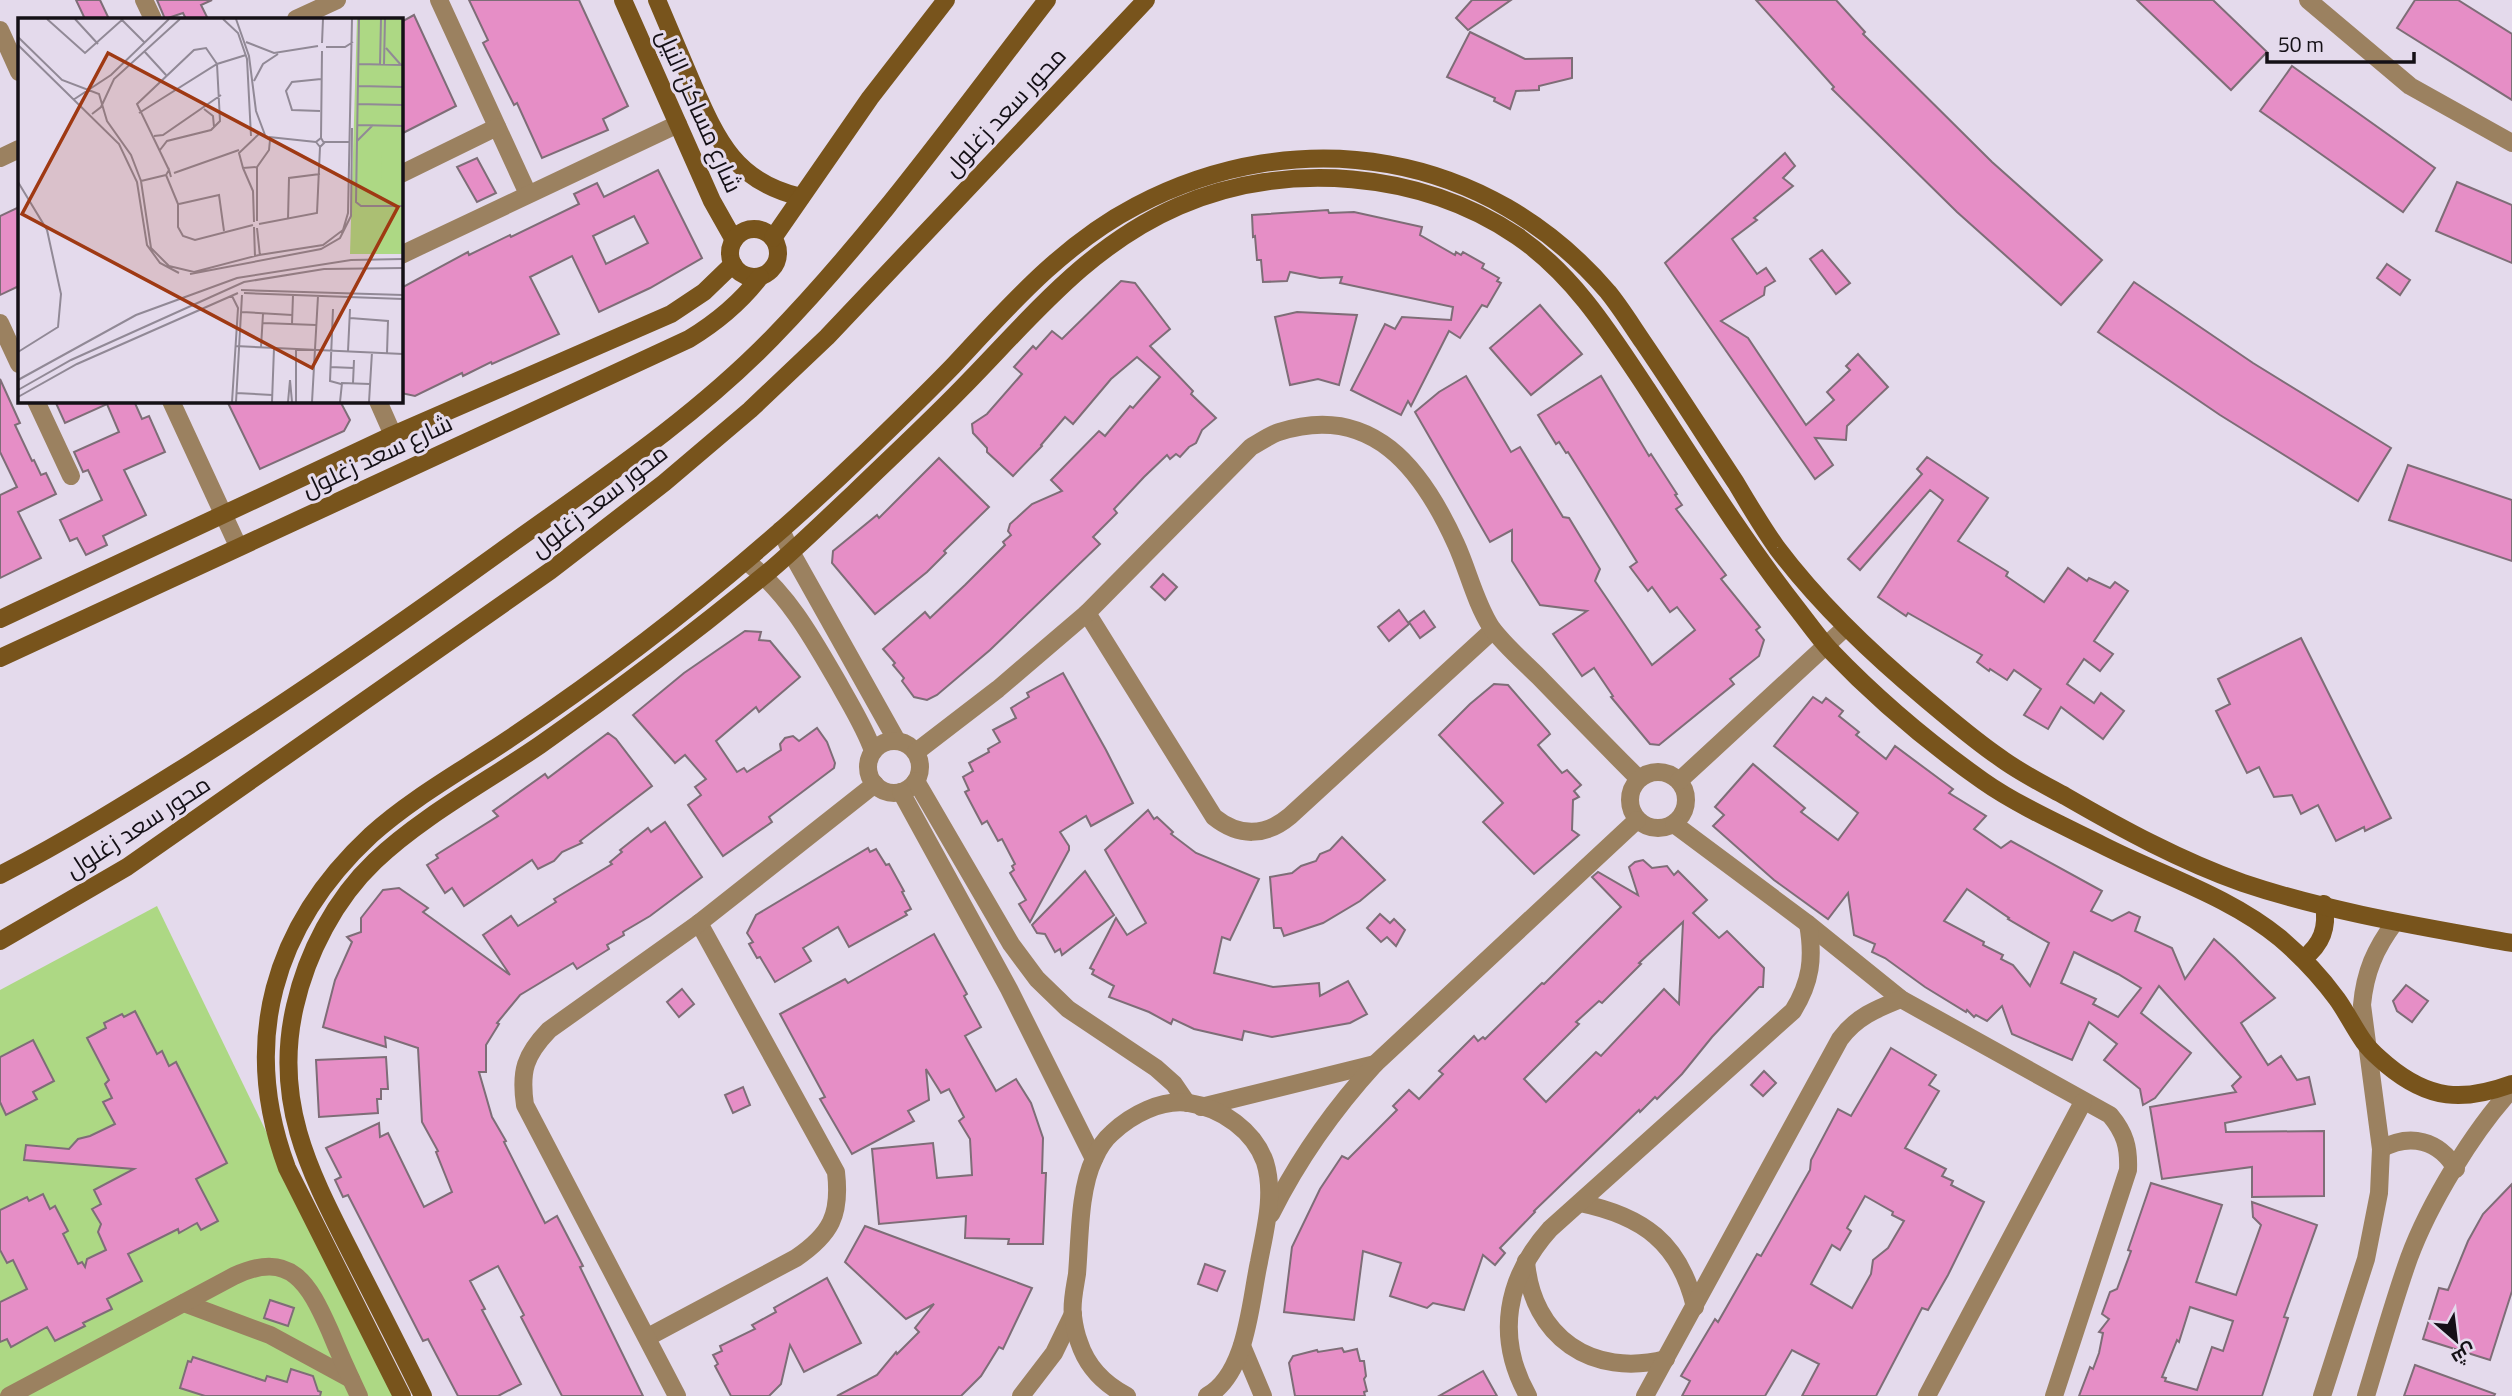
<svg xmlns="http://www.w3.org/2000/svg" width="2512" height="1396" viewBox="0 0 2512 1396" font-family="Georgia,Cairo,serif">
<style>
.grass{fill:#add884}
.building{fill:#e68ec6;stroke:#7e6d77;stroke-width:2;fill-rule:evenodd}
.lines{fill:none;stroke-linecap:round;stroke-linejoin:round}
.street{stroke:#9b8160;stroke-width:18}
.secondary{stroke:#78541c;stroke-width:18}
.labels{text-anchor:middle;stroke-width:6;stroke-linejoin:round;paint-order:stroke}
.street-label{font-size:24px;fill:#141016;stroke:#e4daec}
.inset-road{fill:none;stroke:#918996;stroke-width:2}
.view{fill:#9f3913;fill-opacity:0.15;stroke:#9f3913;stroke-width:3.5}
.inset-edge{fill:none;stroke:#141016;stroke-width:3.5}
</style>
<rect width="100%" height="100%" fill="#e4daec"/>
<polygon class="grass" points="157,906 394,1396 0,1396 0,990"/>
<g class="building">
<polygon points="76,0 100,0 109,19 85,19"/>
<polygon points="157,0 212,0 201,5 208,19 186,19 183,13 165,19"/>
<polygon points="469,0 579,0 628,106 603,119 608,130 542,158 517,103 514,105 483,43 488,40"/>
<polygon points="1472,0 1511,0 1468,30 1456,18"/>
<polygon points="1756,0 1836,0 1865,32 1863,34 1992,162 2102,260 2061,305 1957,212 1832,89 1834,87"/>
<polygon points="2137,0 2213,0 2267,52 2231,90"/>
<polygon points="2415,0 2458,0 2512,34 2512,100 2397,28"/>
<polygon points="414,15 456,106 401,134 401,22"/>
<polygon points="1470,32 1525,59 1572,58 1572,78 1539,86 1539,90 1516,91 1510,109 1494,101 1495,98 1447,77"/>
<polygon points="2292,66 2435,168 2403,212 2260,111"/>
<polygon points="1785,153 1795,166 1783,178 1793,186 1754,218 1757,220 1732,239 1757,274 1766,268 1775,281 1765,287 1764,295 1721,321 1748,338 1806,425 1834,400 1827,392 1850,370 1846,366 1858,354 1888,387 1847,426 1846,440 1815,438 1833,465 1815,479 1665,263"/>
<polygon points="477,158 496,193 477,202 457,167"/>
<path d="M658,170L702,258L650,288L599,312L572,256L530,277L559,334L492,364L491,362L463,376L462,373L415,396L401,393V288L468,252L469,255L510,235L511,237L579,204L574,194L597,183L604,197ZM634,216L648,243L606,264L593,236Z"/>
<polygon points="2457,182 2512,205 2512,263 2436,231"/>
<polygon points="19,207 19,286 0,295 0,216"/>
<polygon points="1328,210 1329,213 1354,212 1422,227 1420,235 1455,255 1456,252 1461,255 1463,252 1484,264 1482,268 1499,278 1497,281 1501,283 1487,307 1482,305 1460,338 1449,331 1411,406 1408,401 1401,415 1351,390 1385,324 1395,329 1402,317 1451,320 1453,307 1340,283 1342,277 1320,278 1290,272 1287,281 1263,282 1261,260 1257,260 1255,236 1253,237 1252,215"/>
<polygon points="1822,250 1850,283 1836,294 1810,259"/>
<polygon points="2387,264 2410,280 2400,295 2377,278"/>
<polygon points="1121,281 1135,283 1170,329 1150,346 1193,391 1191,394 1216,418 1202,430 1196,443 1189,447 1180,457 1176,454 1170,459 1167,455 1144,477 1114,509 1117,513 1093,537 1100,544 990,650 937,695 927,700 914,697 902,681 904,678 893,665 895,663 883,649 925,612 930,618 965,585 1005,545 1003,542 1011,535 1008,531 1010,524 1032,504 1062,491 1051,480 1099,431 1105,436 1130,406 1133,408 1160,377 1137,357 1111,379 1073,424 1065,417 1041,445 1042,446 1013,476 987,452 987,448 973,433 972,424 987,414 1022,374 1014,367 1033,346 1036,349 1052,331 1062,339"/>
<polygon points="2134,282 2253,363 2391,448 2358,501 2220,415 2098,332"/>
<polygon points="1540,305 1582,354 1531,395 1490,348"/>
<polygon points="1297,312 1357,315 1339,385 1318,379 1290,385 1275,317"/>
<polygon points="1466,376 1511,452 1520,447 1563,517 1569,518 1600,569 1595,581 1652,665 1695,630 1677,607 1670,612 1652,587 1648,591 1630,567 1637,562 1568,452 1566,453 1559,442 1556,444 1538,415 1601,376 1649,456 1651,454 1677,494 1675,495 1682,505 1676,509 1726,575 1721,579 1760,627 1756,630 1764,640 1759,656 1730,679 1734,684 1659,745 1650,744 1611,697 1613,696 1594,668 1582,676 1553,634 1587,611 1540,605 1512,561 1512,530 1490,542 1415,412 1439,392"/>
<polygon points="0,379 20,423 15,425 32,461 34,460 41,475 46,473 56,494 18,512 41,558 0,578 0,495 17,487 0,452"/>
<polygon points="55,401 134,401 142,419 149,416 165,452 124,470 146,515 103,536 107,545 86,555 77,538 70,541 60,520 102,500 88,470 83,472 74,452 119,432 107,404 65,423"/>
<polygon points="227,401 340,401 350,420 344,431 260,469"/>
<polygon points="1927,457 1988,498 1958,541 2008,572 2006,576 2044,602 2068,568 2087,581 2089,578 2110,588 2115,582 2128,591 2094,641 2113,654 2100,671 2084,659 2067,684 2094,703 2101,693 2124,711 2103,739 2061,707 2048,729 2024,715 2041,689 2014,670 2007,680 1990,669 1989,671 1977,662 1982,655 1908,613 1906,616 1878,597 1943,500 1930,490 1860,570 1848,559 1922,474 1917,469"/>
<polygon points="939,458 989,507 944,551 946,553 927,572 875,614 832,563 833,551 877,515 879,518"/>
<polygon points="2408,465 2512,500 2512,561 2389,520"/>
<polygon points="1163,574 1177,587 1165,600 1151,587"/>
<polygon points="1399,610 1409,624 1389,641 1378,627"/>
<polygon points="1424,611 1435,627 1420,638 1409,622"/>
<polygon points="745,631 761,632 759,640 770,641 800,677 759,712 756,707 716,741 737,772 744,768 747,772 781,750 780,744 785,738 793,736 799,741 817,728 827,742 835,763 834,768 769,817 772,822 723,856 688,805 701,795 695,787 706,779 685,755 675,763 633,715 684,673"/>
<polygon points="2301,638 2391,818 2365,831 2364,827 2336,841 2318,805 2301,814 2292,795 2274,797 2259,767 2247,773 2216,711 2230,704 2218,679"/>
<polygon points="1063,673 1106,750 1133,803 1091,826 1086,816 1060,832 1069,846 1069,850 1030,922 1019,904 1026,900 1010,873 1014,870 1012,866 1015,864 1002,839 998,841 987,821 982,824 965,792 969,790 963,777 973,771 969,763 989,752 988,749 1000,742 993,730 1016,718 1011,708 1029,697 1027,693"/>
<polygon points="1494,684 1508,685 1548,731 1550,734 1538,745 1562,773 1567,770 1581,785 1574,791 1579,797 1573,800 1572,830 1579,835 1534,874 1483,822 1503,803 1439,735 1470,704"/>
<path d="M1813,697L1822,703L1826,698L1843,711L1839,716L1859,732L1856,735L1886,759L1895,746L1953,789L1949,793L1986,816L1974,829L2001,848L2011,841L2102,891L2091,911L2112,921L2129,912L2140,917L2135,931L2172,948L2185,979L2214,939L2235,958L2275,998L2241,1023L2268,1065L2281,1056L2297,1080L2309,1077L2315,1104L2225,1123L2226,1132L2324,1131V1196L2252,1197V1167L2162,1179L2150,1107L2236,1092L2232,1086L2241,1077L2159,986L2141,1013L2191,1053L2155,1098L2143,1105L2140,1089L2104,1060L2117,1044L2089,1022L2072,1060L2012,1034L2002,1006L1987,1021L1976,1015L1974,1017L1967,1010L1966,1012L1925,987L1885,958L1872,952L1875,944L1854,935L1848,893L1828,919L1774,880L1713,826L1724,815L1715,807L1753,764L1805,808L1801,812L1838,840L1858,813L1774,746ZM1967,889L2009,918L2008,919L2049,943L2030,986L2013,965L2001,959L2003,955L1983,945L1984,942L1944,921ZM2074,952L2118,974L2141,988L2118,1017L2093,1004L2096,999L2061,983Z"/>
<polygon points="608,733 616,739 652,786 580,841 582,843 562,852 554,861 538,869 532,860 464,906 452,888 445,893 427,865 438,858 436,855 498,816 493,811 545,774 548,778"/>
<polygon points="1148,810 1154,819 1157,817 1173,832 1171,834 1196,853 1259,879 1230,940 1222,937 1214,973 1273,987 1319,983 1320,996 1348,981 1367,1014 1350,1023 1272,1037 1244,1031 1242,1040 1194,1029 1173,1019 1171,1024 1149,1012 1109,997 1114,986 1092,974 1094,970 1090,968 1116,918 1127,935 1146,923 1105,850"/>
<polygon points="665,822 702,877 650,916 623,932 624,935 607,945 609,949 577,969 573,963 520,995 497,1023 499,1024 486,1045 486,1072 479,1072 492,1117 506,1141 504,1142 545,1223 557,1216 583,1266 580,1267 643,1396 562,1396 521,1317 524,1315 498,1266 470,1281 485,1309 482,1310 521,1384 498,1396 458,1396 428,1339 423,1341 348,1195 343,1197 335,1180 341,1177 326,1148 379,1123 380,1137 388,1133 424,1207 452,1192 436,1152 438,1151 422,1122 418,1048 385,1037 386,1047 323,1027 335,980 352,942 347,937 361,932 361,918 383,890 399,888 428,908 423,912 510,975 483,935 511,916 518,926 556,902 554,899 612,864 610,862 622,852 620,850 648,828 651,832"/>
<polygon points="1342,837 1385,880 1360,901 1323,923 1284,936 1281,928 1274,928 1270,877 1292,873 1301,866 1316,861 1320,854 1330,850"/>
<polygon points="868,848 870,852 876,849 886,865 889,864 904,891 902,892 911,909 905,912 907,915 849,947 838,927 803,948 811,961 775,982 760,957 757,958 749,944 753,942 747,933 756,915"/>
<path d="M1643,860L1652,868L1667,866L1674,875L1678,871L1707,900L1693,913L1719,938L1727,931L1764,968L1763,987H1759L1712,1037L1682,1074L1657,1099L1655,1097L1640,1112L1639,1110L1534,1211L1535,1212L1500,1248L1505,1253L1495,1265L1483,1255L1464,1310L1433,1303L1427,1308L1390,1296L1401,1263L1363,1251L1354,1320L1284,1312L1292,1247L1320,1189L1342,1156L1348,1159L1397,1110L1393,1106L1409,1090L1419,1099L1443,1074L1439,1071L1474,1036L1478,1041L1483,1037L1485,1039L1542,983L1544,984L1621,907L1592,877L1598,872L1638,895L1629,867L1635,862ZM1683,922L1679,1004L1664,989L1601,1056L1596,1052L1546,1102L1524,1079L1579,1024L1576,1022L1599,1001L1602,1003L1641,964L1639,963Z"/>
<polygon points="1085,871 1114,915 1062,955 1060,949 1055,952 1045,934 1037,933 1032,925"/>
<polygon points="1380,914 1390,923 1394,919 1405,930 1396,946 1387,937 1381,942 1367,928"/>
<polygon points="934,934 967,994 964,996 981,1027 965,1036 996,1091 1016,1079 1031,1103 1043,1138 1042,1173 1046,1173 1043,1244 1008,1244 1009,1239 965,1238 966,1216 879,1224 872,1149 933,1143 937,1178 972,1175 970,1139 959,1121 964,1117 949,1089 941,1093 926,1069 929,1100 908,1111 914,1121 852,1154 820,1099 825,1097 780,1014 845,979 848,983"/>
<polygon points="2406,985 2428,1001 2412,1022 2397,1011 2393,1001"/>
<polygon points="682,989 694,1004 679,1017 667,1002"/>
<polygon points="135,1011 157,1054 162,1051 169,1066 176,1062 227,1163 196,1179 218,1221 201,1230 197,1223 179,1233 178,1229 128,1254 142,1281 107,1299 112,1309 83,1323 85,1326 55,1341 47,1327 11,1347 7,1339 0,1342 0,1302 27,1289 13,1260 7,1263 0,1250 0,1210 27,1197 29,1201 43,1194 50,1209 55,1206 68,1231 63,1234 78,1264 82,1262 85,1267 87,1259 106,1250 98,1232 101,1224 92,1209 101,1204 94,1190 134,1169 24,1160 26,1145 69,1149 78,1139 90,1136 115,1124 103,1102 112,1098 105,1084 109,1080 87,1038 106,1028 104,1023 122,1014 124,1017"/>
<polygon points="33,1040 54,1081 33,1092 37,1099 6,1115 0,1102 0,1057"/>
<path d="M1891,1048L1936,1075L1929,1085L1939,1091L1905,1148L1946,1169L1942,1176L1953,1181L1951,1185L1984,1202L1948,1275L1928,1310L1922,1308L1876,1396H1802L1819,1364L1792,1350L1765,1396H1682L1690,1381L1681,1376L1715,1319L1718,1322L1757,1254L1761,1256L1810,1170L1811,1160L1838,1109L1851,1116ZM1865,1196L1893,1212L1892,1215L1904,1221L1888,1248L1873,1260L1871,1274L1852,1308L1811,1284L1832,1245L1840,1250L1851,1231L1847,1228Z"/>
<polygon points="386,1057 388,1089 381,1089 381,1099 377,1099 378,1113 319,1117 316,1060"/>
<polygon points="1764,1071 1776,1083 1763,1096 1751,1085"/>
<polygon points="743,1087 750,1105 733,1113 725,1095"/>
<path d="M2151,1183L2222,1205L2196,1282L2236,1295L2261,1225L2253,1217L2252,1202L2317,1225L2284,1317L2288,1318L2262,1396H2079L2090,1367L2093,1369L2099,1353L2103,1333L2099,1332L2109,1319L2102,1314L2110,1292L2117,1289L2131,1251L2128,1250ZM2190,1307L2233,1321L2223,1351L2212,1347L2197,1390L2165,1381L2166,1378L2162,1377L2177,1340L2179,1342Z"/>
<polygon points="2512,1184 2512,1291 2490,1360 2423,1339 2439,1288 2448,1290 2468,1241 2483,1214"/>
<polygon points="865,1226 1032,1288 1003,1349 999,1347 981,1376 961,1396 837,1396 877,1375 896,1352 897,1354 919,1332 915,1328 934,1304 906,1319 845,1262"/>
<polygon points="1205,1264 1225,1271 1217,1291 1198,1284"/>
<polygon points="827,1278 861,1343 804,1372 790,1345 781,1384 769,1396 731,1396 715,1366 718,1364 713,1355 722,1351 720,1346 755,1329 752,1325 776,1312 774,1308"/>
<polygon points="270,1300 294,1308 288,1326 264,1318"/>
<polygon points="1342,1348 1344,1352 1357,1349 1360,1361 1364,1361 1366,1376 1364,1379 1367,1391 1364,1392 1365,1396 1295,1396 1289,1363 1293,1356 1317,1350 1318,1352"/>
<polygon points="193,1357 265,1381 267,1376 287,1382 291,1369 313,1376 318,1391 321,1392 320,1396 205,1396 180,1388 188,1361 191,1362"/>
<polygon points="2415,1365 2495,1394 2494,1396 2404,1396"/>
<polygon points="1483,1371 1497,1396 1439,1396"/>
</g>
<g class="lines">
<g class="street">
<polyline points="144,0 153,19"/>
<polyline points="439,0 528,194"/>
<polyline points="2308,0 2410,86 2512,143"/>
<polyline points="296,19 337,0"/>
<polyline points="0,30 19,72"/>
<polyline points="0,158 19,149"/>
<polyline points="401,174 497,127"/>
<polyline points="401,255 678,124"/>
<polyline points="0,323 19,364"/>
<polyline points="36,401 71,476"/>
<polyline points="171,401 238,546"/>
<polyline points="378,401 393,435"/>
<polyline points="781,530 791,552 897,741"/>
<path d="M746,561C788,593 813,639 839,684C851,706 865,728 873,751"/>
<path d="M1087,613L1214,817C1239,837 1265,837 1290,816L1493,630"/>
<circle cx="894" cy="767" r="26"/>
<path d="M916,752L998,689L1087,613L1251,447C1260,442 1270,435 1279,432C1372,402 1422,469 1456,544C1468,570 1475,602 1491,627C1504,645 1523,661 1539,677C1572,711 1605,745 1639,779"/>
<circle cx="1658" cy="800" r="28"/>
<polyline points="916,781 1011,944 1037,979 1068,1009 1156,1068 1174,1084 1187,1103"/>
<polyline points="1679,781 1846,627"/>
<polyline points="901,792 1009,989 1094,1159"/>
<path d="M1674,824L1808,924L1901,999L2110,1115C2125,1133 2129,1147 2128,1170L2054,1396"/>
<polyline points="1201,1107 1375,1064"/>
<path d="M2381,1149C2410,1133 2439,1140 2456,1169"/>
<path d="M1580,1203C1643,1216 1680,1243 1695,1307"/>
<path d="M1271,1214C1299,1158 1333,1110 1375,1064L1637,820"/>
<path d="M1526,1261C1532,1337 1592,1378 1666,1359"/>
<polyline points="184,1303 270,1335 351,1379"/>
<path d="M648,1337L796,1258C831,1234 841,1215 836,1172L699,923"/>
<polyline points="1242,1346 1263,1396"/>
<path d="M9,1396L234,1276C291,1249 309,1284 330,1331C339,1353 349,1375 359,1396"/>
<path d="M677,1396L525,1105C520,1071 525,1055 549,1030L699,923L875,784"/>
<polyline points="1021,1396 1054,1353 1073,1314"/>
<path d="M1127,1396C1104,1384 1087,1367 1079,1342C1076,1334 1074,1324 1073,1316C1071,1303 1075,1287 1077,1274C1080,1239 1079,1190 1094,1159C1098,1150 1105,1139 1112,1133C1131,1115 1161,1099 1189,1103C1222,1108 1254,1131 1265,1162C1275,1194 1265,1230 1259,1262C1250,1303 1247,1374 1207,1396"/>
<path d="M1528,1396C1495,1337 1506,1278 1550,1229L1793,1011C1811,982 1814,958 1808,924"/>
<path d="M1645,1396L1840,1039C1856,1017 1876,1009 1901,999"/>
<polyline points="1927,1396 2083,1102"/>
<path d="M2322,1396L2366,1259L2379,1193L2381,1149L2362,1005C2365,972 2375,949 2395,922"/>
<path d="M2366,1396C2380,1350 2393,1303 2409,1258C2429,1204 2473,1131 2512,1089"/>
</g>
<g class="secondary">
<polyline points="623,0 712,201 734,240"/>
<path d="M657,0C669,28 681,57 693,85C718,142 736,182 801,197"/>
<circle cx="754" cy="253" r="24"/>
<polyline points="773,238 870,98 946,0"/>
<polyline points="0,619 393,435 671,314 704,292 733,264"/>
<path d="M0,658L689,339C717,322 740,303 760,277"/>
<path d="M0,875C66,841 129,802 191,763C296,696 399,625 500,552C593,485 691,421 772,338C873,234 958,115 1047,0"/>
<polyline points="0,941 127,867 550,571 664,483 750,410 827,337 1146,0"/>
<path d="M2303,959C2322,944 2328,928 2324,904"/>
<path d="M402,1396L287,1168C240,1042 273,926 371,835C412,798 463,770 509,739C636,654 756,558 866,452C895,424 925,395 953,366C1009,306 1063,244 1136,206C1300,120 1488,152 1608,292C1621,308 1632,326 1643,342C1675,389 1705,436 1736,483C1749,505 1762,527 1777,548C1819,604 1873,655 1927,700C1950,719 1974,740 1999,757C2019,772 2043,784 2065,796C2122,829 2181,861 2243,883C2329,912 2423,927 2512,943"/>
<path d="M423,1396C401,1351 378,1306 355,1261C312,1176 272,1105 295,1006C307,953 335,899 375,861C421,817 486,782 540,745C617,691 694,633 767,573C797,548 825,520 854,493C890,458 927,424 962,388C1031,318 1087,246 1179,206C1286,160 1421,171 1517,236C1574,275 1610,333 1647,389C1696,464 1743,540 1799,611C1809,624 1819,638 1830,650C1876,698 1929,743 1983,781C2017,805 2064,826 2102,845C2161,875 2229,896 2280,938C2301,956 2321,977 2337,999C2347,1013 2354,1028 2364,1042C2372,1053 2377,1056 2387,1065C2429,1100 2463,1102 2512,1084"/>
</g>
</g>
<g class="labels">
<g class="street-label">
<text transform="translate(699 111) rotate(66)" y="8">شارع مساكن النيل</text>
<text transform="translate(1005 112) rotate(-47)" y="8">محور سعد زغلول</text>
<text transform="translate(377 456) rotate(-25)" y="8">شارع سعد زغلول</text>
<text transform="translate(599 501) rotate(-38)" y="8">محور سعد زغلول</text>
<text transform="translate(138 827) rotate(-33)" y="8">محور سعد زغلول</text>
</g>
</g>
<g transform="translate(18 18)">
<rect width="385" height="385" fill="#e4daec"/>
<path d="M339,1H385V236H332Z" fill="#add884"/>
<path d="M363,133H385V162H364Z" fill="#add884"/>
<path class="inset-road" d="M29,1L67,35L105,1M57,1L80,26M103,1L126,24M205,1L220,15L229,41L233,118M218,1L231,38L238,93L247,117M341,1L338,184L343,188H385M0,19L44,62L81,76L89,103L113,137L123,163L133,230L151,248L176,254L241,237L305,227L325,212L330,195L334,1M228,24L256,35L300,28M304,25L305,1M0,27L101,126L119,164L129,227L142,245L161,255M308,29H327L335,24M368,30L383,47M126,33L148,57M340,46L385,47M362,46L363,1M366,46L367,1M236,63L245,46L260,36M340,68L385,69M55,82L93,57L151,1M339,86L385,87M186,91L195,98L196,109M302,93L274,92L268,73L274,64L303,61M121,95L199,46L228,37M74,96L83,89L96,61L162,1M339,107L385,108M242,115L252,122L251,132L239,149L225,150L221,135ZM136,118L145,117L203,77M251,119L298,124M303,120L304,33M339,123L355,107M306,124H332M142,132L149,123L193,112L202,103L199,46L188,30L176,32L119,86L151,152M225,150L235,173L236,204M156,155L221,132M153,159L151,152L148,157L160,186V209L165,218L177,222L235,207M123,163L148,157M0,164L29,212L43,276L40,309L0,334M161,186L201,177L206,213M270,201L271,160L302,156M239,203V149M241,206L299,195L302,129L298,124L303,120L306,125L302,129M236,209L237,239M239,210L242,238M0,252V312M172,256L303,231L322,220L333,198L334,110M223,272L385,277M226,275L385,281M214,278L220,290L214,384M315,291L312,363L323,366M224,294L274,297M332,300L370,303L369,335M245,305L298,307M274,306L275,277M217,328L385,336M243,329L245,296M278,331V384M330,333L332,291M312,349L336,350M0,362L118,297L219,260L333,242L385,241M335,365L336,342M0,372L53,342L226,264L306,251L385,250M218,375L254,377M0,379L59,346L220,275M218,384L224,277M254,384L256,330M270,384L272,362L274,384M294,384L300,278M322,384L324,365L352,366M351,384L354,334"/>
<path class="view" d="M90,35L380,189L294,350L4,196Z"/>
<rect width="385" height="385" class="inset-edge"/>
</g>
<g transform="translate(2456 1340) rotate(152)" stroke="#e4daec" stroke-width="5" paint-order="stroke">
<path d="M0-5L12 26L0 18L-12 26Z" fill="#141016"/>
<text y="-10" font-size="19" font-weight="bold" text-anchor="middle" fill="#141016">ش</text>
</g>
<path d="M2267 52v10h147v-10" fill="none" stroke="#141016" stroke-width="3.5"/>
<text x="2278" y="52" font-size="21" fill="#141016" stroke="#e4daec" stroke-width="5" paint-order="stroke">50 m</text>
</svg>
